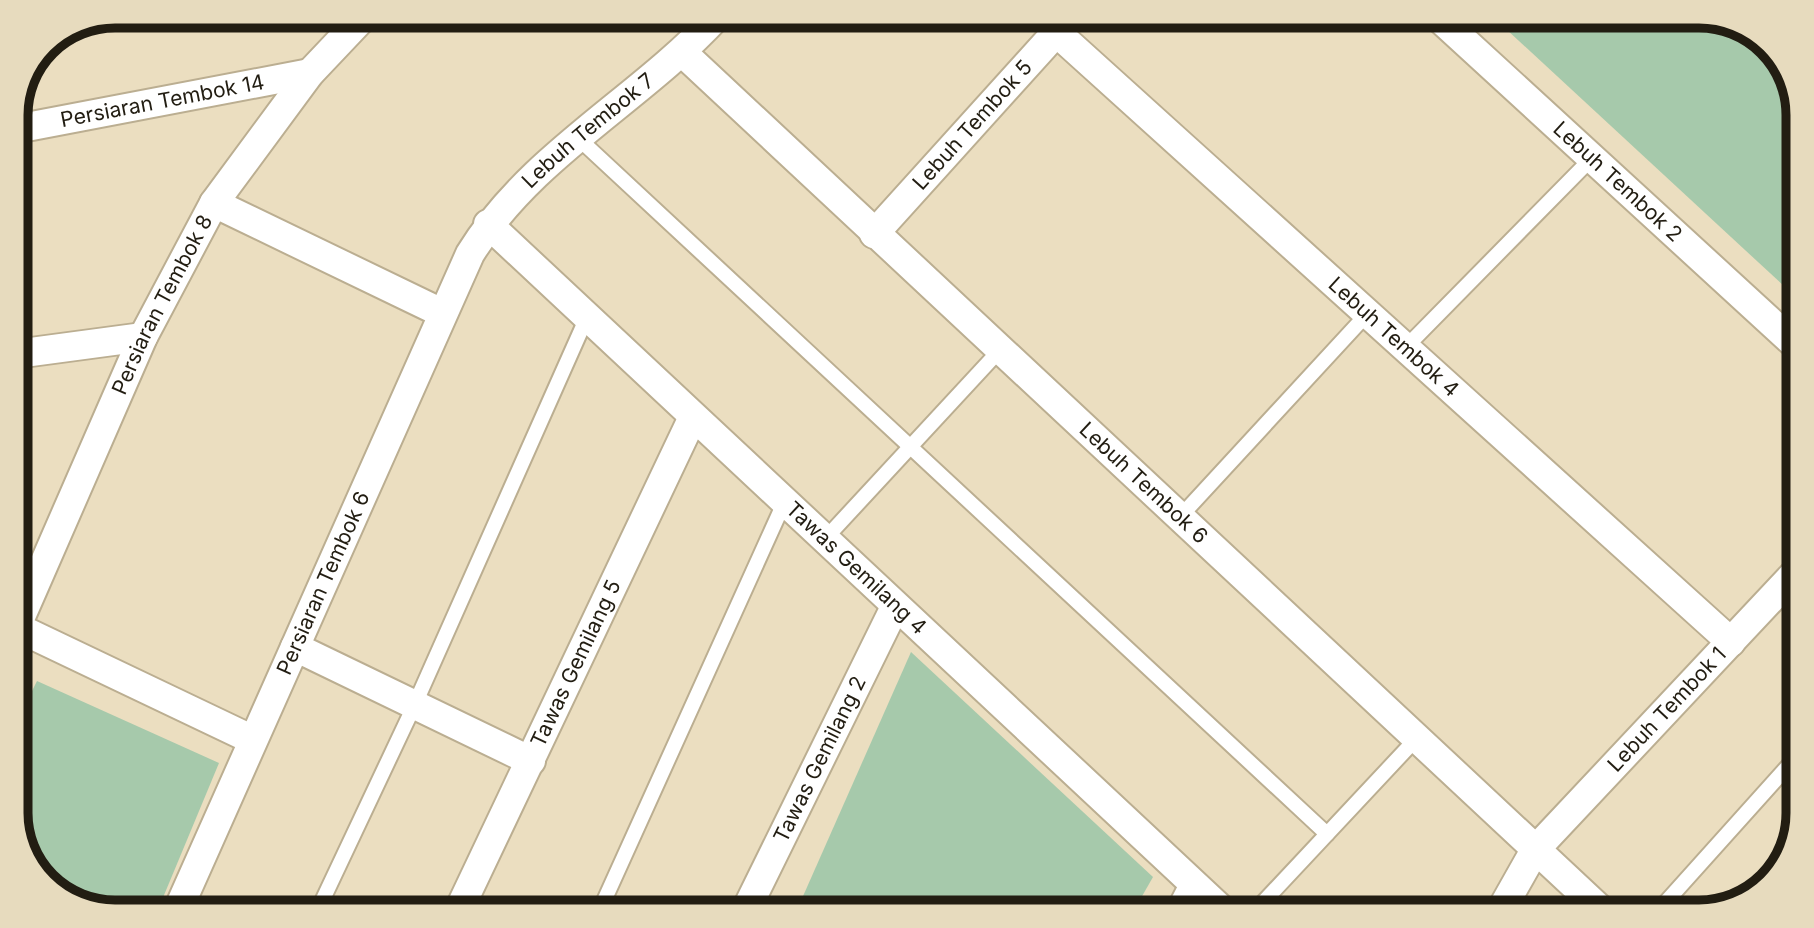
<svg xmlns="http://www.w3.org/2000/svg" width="1814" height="928" viewBox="0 0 1814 928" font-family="Inter,sans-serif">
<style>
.park{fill:#a6c9ab}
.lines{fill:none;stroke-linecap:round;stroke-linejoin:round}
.lane-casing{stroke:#bbae91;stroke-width:18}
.street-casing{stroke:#bbae91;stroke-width:32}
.lane{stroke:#fff;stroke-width:14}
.street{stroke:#fff;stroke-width:28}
.labels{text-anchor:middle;stroke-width:5;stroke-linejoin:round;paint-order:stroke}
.street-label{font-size:21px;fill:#221d12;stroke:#f8ebcd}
.rim{fill:none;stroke:#221d12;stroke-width:9}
</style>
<rect width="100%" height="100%" fill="#ebdec0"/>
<g class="park">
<polygon points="1492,16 1699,16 1743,26 1782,60 1798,109 1798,299"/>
<polygon points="911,652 1153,877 1133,912 796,912"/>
<polygon points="37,681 219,763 157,912 115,912 71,902 33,868 16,820 16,723"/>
</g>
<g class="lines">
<defs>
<g id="lane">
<polyline points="577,137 1327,834"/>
<polyline points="1406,347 1592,158"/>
<polyline points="1179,518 1368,313"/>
<polyline points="824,540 999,351"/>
<polyline points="317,912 415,704 587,317"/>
<polyline points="599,912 784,503"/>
<polyline points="1254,912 1416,739"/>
<polyline points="1657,912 1798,755"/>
</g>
<g id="street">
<path id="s1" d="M1437,16L1798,347"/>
<path id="s2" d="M1056,32L1731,642"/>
<path id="s3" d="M683,53L1603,912"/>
<path id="s4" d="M16,129L310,73"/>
<polyline points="214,203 442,313"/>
<path id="s5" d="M488,224L1224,912"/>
<path id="s6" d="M874,234L1071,16"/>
<polyline points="16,354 143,337"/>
<polyline points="16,627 251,739"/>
<path id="s7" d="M16,628L143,337L214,203L310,73L364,16"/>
<polyline points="295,647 531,761"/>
<path id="s8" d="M177,912L470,254C531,155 640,100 717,16"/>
<path id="s9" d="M458,912L693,417"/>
<path id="s10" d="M745,912L895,607"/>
<polyline points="1180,912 1194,885"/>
<path id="s11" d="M1500,912L1535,850L1798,570"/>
</g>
</defs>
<use href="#lane" class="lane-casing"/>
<use href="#street" class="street-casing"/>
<use href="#lane" class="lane"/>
<use href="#street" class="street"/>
</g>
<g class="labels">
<g class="street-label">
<text dy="7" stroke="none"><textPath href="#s4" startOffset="149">Persiaran Tembok 14</textPath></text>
<text dy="7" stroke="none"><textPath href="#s6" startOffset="147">Lebuh Tembok 5</textPath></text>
<text dy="7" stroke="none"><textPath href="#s8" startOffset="892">Lebuh Tembok 7</textPath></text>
<text dy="7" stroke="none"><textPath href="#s1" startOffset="245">Lebuh Tembok 2</textPath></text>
<text dy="7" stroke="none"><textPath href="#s7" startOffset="355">Persiaran Tembok 8</textPath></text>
<text dy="7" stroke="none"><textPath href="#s2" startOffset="455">Lebuh Tembok 4</textPath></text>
<text dy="7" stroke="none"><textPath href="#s3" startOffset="630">Lebuh Tembok 6</textPath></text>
<text dy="7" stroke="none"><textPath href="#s5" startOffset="504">Tawas Gemilang 4</textPath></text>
<text dy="7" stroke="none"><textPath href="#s8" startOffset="360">Persiaran Tembok 6</textPath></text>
<text dy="7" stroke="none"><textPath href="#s9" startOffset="275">Tawas Gemilang 5</textPath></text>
<text dy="7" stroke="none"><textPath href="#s11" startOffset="264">Lebuh Tembok 1</textPath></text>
<text dy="7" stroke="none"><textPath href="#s10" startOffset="170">Tawas Gemilang 2</textPath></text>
</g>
</g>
<path d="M0 0H1814V928H0ZM115 28H1699A87 87 0 0 1 1786 115V813A87 87 0 0 1 1699 900H115A87 87 0 0 1 28 813V115A87 87 0 0 1 115 28Z" fill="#e7dbbe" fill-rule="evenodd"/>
<path class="rim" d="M115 28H1699A87 87 0 0 1 1786 115V813A87 87 0 0 1 1699 900H115A87 87 0 0 1 28 813V115A87 87 0 0 1 115 28Z"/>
</svg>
